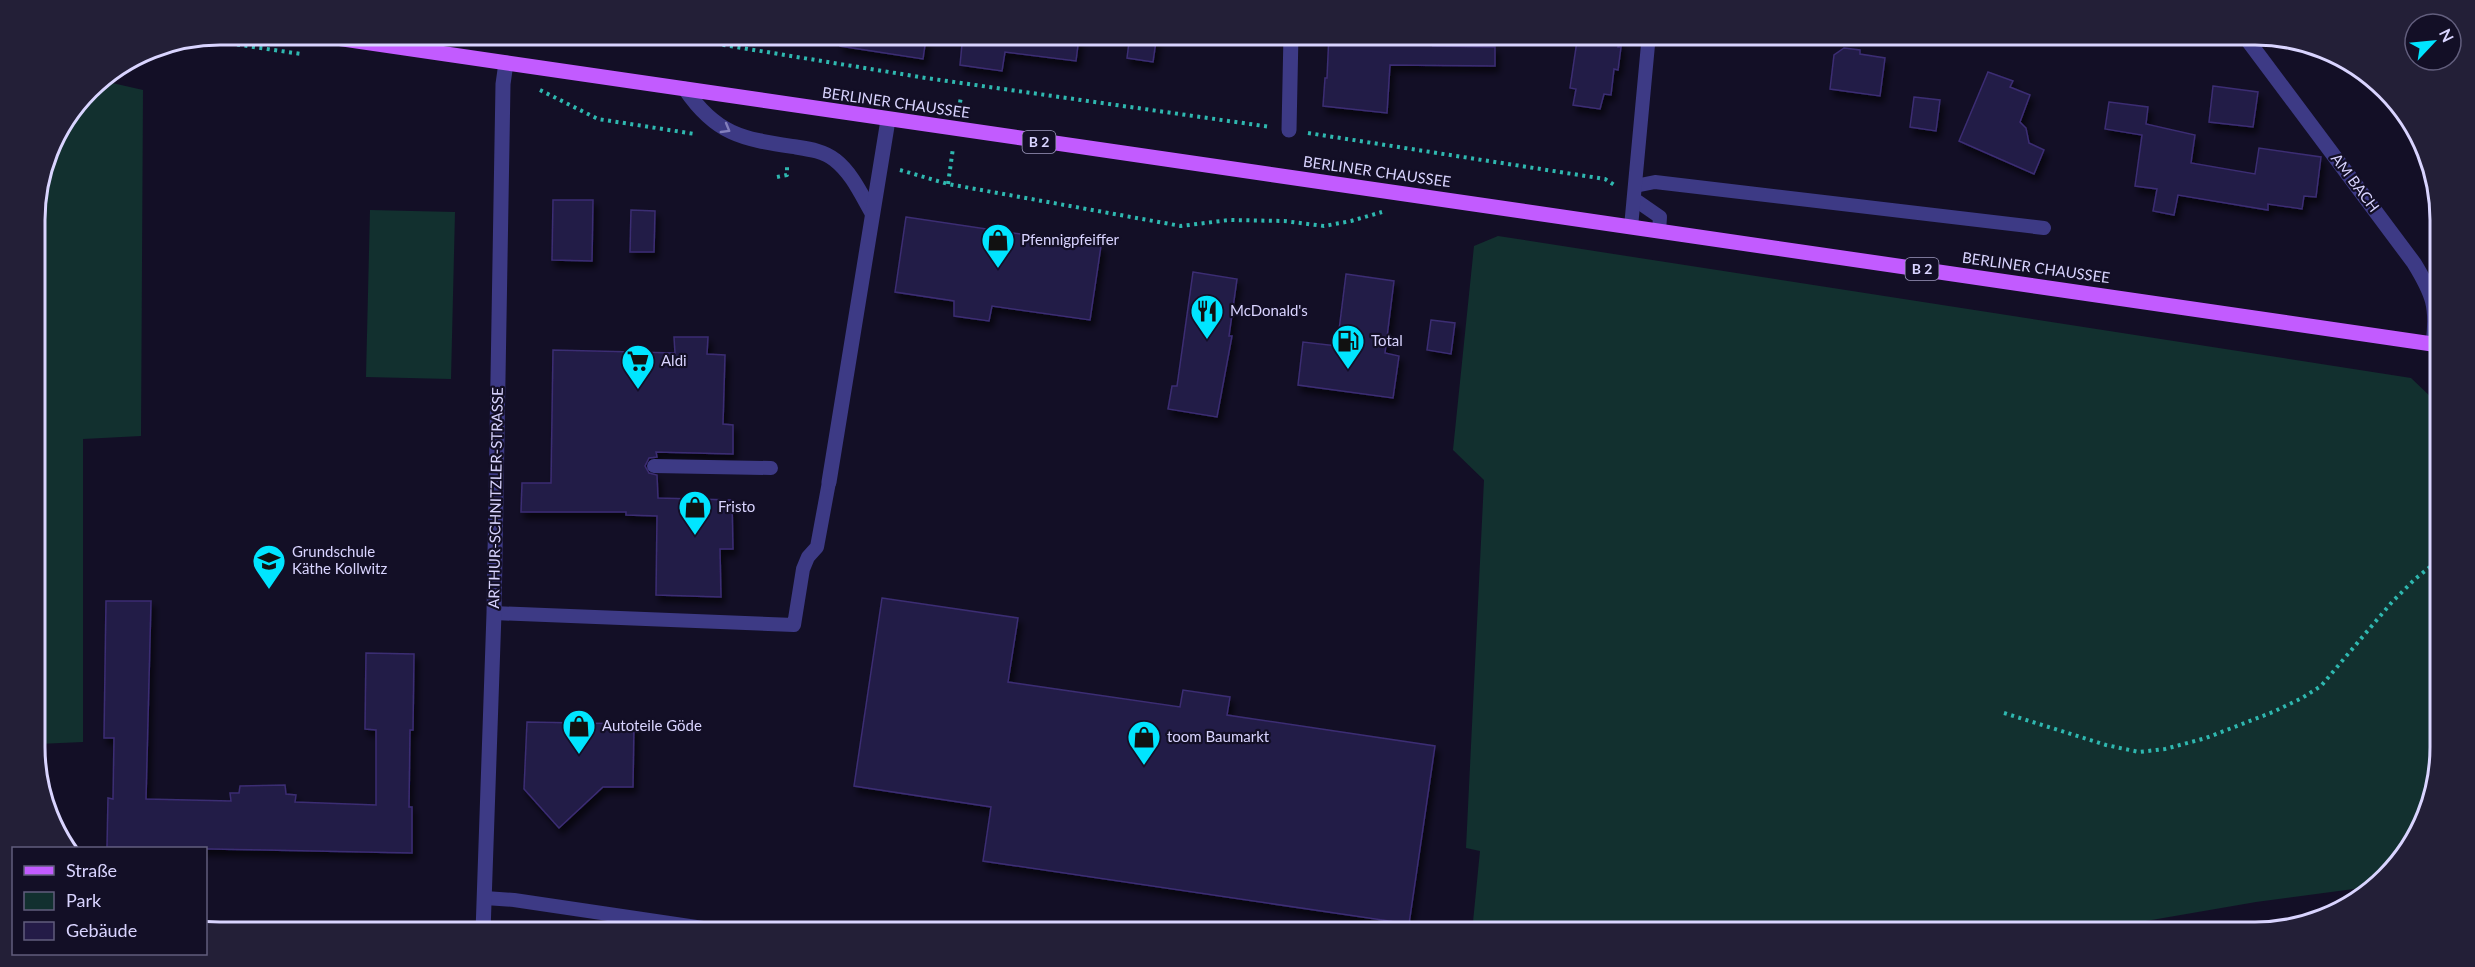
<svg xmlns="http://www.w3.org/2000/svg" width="2475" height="967" viewBox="0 0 2475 967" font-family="Lato,sans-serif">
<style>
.green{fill:#12302f}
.building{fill:#241b47;stroke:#3b2d73;stroke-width:1.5;filter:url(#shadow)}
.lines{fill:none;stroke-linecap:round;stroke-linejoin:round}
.path{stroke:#2fb8b0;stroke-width:4;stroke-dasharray:3 4.5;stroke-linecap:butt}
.lane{stroke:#3d3a85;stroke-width:14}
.street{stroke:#3d3a85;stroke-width:15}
.primary{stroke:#c25bff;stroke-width:15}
.oneway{stroke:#837fbc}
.labels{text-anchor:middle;stroke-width:4.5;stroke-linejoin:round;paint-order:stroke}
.shield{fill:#130f26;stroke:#9e99be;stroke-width:1.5}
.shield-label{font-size:14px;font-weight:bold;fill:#d9d4ff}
.street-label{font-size:15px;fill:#d9d4ff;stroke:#130f26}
.poi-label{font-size:15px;fill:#d9d4ff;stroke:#130f26;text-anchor:start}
.rim{fill:none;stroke:#d9d4ff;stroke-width:3}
</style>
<defs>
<filter id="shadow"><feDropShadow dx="3.5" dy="6" stdDeviation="3" flood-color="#0009"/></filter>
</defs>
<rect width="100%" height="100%" fill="#130f26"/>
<g class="green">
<polygon points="99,80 143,90 141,436 83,439 83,742 38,744 35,208 54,138"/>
<polygon points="370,210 455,212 451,379 366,377"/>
<polygon points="1498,236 2411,378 2433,399 2440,412 2440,747 2431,807 2402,859 2376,886 2256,902 2082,932 1472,932 1480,851 1466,848 1484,480 1453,450 1474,246"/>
</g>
<g class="building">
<polygon points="841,34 901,34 926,38 923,59 840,46"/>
<polygon points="963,34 1059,34 1079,37 1076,61 1005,52 1002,71 960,65"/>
<polygon points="1130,34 1157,34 1153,62 1127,58"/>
<polygon points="1329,34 1386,34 1385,40 1434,41 1433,46 1495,47 1495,66 1390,65 1387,113 1323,106 1325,78 1327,78"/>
<polygon points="1578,34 1620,34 1618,47 1621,47 1618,70 1614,69 1611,95 1604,94 1600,109 1573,105 1576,89 1570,88"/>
<polygon points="1844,48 1860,50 1860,54 1885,58 1880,96 1830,89 1834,55"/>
<polygon points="1988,72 2013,81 2010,87 2030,95 2020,122 2026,128 2029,143 2044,150 2034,174 1959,141"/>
<polygon points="2213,86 2258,92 2253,127 2209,122"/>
<polygon points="1914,97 1940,100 1936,131 1910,127"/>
<polygon points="2109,102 2148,107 2146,124 2195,135 2191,163 2255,174 2259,148 2321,157 2316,197 2304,196 2302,209 2268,204 2268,210 2178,195 2174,215 2153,211 2157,189 2135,186 2142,135 2105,129"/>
<polygon points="553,200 593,200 592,261 552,260"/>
<polygon points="631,210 655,211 654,252 630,252"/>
<polygon points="906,217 1101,246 1090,320 992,306 989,321 954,316 954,301 895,292"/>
<polygon points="1193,272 1237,279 1229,336 1232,336 1217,417 1168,409 1172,386 1177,386"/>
<polygon points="1346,274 1394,281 1385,353 1399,356 1393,398 1298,385 1303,342 1337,346"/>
<polygon points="1431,320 1455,323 1451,354 1427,350"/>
<polygon points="674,337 708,337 707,354 725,355 723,424 733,425 733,454 656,452 657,457 649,458 645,466 649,473 657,475 658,498 732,500 733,549 720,549 721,597 656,595 657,516 626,515 626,512 521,512 522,483 551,483 553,350 675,353"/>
<polygon points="882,598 1018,618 1008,682 1180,707 1183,690 1230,697 1227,715 1435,746 1409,924 983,861 991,807 854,786"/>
<polygon points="106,601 151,601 146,799 231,801 230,793 239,793 240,786 285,785 286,794 296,795 295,802 376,805 376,730 365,729 366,653 414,654 413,730 410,730 409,807 412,807 412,853 107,847 108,798 113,799 114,738 104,738"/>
<polygon points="527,722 634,724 633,787 603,787 559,828 524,789"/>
</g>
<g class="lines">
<g class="path">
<polyline points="656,34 926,78 1271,127"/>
<polyline points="200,39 301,54"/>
<polyline points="540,90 598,119 695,134"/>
<polyline points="959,110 961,96"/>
<polyline points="1308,133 1605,179 1616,186"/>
<polyline points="900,170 948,184 1181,226 1229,220 1284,221 1324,226 1351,221 1382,212"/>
<polyline points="777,177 787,175 787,166"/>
<polyline points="948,184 953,148"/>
<polyline points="2004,713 2106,745 2139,752 2165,749 2206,738 2273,712 2302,698 2321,686 2392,602 2415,579 2440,559"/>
</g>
<g class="lane">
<polyline points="1635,186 1655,182 2044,228"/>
<polyline points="1634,199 1660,217 1659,231"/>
<polyline points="1631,227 1649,34"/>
<polyline points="654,466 771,468"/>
<polyline points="494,613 794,625 803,569 808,557 817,547 829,482"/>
<polyline points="485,898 514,900 730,932"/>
</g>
<g class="street">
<path d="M2243,34L2414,263C2433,294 2438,307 2433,344"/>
<path d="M685,89C717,136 744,139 796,147C809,149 824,151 835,160C852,173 862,196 872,213"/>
<polyline points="1289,130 1291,34"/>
<polyline points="829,482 888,120"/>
<polyline points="483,932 494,613 503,84 506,63"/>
</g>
<polyline class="primary" points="309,34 2439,345"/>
</g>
<defs><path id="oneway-chevron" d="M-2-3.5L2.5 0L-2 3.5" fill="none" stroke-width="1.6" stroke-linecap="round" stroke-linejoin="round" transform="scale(1.5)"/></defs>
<use class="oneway" href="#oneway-chevron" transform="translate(726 129) rotate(30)"/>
<defs>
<symbol id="shop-pin" viewBox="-11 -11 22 30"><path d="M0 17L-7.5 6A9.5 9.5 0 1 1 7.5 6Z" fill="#00e5ff" stroke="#130f26"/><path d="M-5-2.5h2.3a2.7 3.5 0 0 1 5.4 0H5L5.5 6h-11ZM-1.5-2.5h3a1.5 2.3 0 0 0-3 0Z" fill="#111"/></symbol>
<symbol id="restaurant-pin" viewBox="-11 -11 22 30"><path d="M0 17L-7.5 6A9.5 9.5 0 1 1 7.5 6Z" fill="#00e5ff" stroke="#130f26"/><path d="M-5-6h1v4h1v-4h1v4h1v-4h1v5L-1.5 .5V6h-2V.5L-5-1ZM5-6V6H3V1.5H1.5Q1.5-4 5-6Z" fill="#111"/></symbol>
<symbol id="fuel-pin" viewBox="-11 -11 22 30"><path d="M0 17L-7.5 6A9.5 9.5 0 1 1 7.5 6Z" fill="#00e5ff" stroke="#130f26"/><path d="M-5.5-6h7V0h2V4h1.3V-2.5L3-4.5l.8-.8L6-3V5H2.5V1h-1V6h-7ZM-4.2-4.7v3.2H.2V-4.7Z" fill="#111"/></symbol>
<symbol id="supermarket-pin" viewBox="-11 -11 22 30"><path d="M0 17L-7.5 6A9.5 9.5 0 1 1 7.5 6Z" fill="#00e5ff" stroke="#130f26"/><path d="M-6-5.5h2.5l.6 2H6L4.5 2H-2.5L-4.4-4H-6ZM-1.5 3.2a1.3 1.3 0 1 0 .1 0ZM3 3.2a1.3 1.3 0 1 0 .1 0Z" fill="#111"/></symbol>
<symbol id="school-pin" viewBox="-11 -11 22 30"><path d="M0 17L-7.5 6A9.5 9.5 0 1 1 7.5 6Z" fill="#00e5ff" stroke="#130f26"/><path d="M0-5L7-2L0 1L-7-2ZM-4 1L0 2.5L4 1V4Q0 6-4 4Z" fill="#111"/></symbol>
</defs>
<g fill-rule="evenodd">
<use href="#shop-pin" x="979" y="221" width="38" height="52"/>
<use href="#restaurant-pin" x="1188" y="292" width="38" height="52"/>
<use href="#fuel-pin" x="1329" y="322" width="38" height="52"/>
<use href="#supermarket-pin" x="619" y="342" width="38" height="52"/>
<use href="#shop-pin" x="676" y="488" width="38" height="52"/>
<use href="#school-pin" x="250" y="542" width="38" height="52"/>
<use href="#shop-pin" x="560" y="707" width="38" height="52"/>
<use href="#shop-pin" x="1125" y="718" width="38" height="52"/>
</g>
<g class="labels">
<g class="shield">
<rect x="1022.5" y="131" width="33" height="22" rx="4.5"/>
<rect x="1905.5" y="258" width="33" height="22" rx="4.5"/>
</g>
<g class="shield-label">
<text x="1039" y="147">B 2</text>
<text x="1922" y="274">B 2</text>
</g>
<g class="street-label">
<text transform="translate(896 103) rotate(8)" y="5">BERLINER CHAUSSEE</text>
<text transform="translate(1377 172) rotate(8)" y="5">BERLINER CHAUSSEE</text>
<text transform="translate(2355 183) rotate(53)" y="5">AM BACH</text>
<text transform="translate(2036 268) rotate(8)" y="5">BERLINER CHAUSSEE</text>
<text transform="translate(496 498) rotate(-89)" y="5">ARTHUR-SCHNITZLER-STRASSE</text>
</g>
<g class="poi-label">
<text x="1021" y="245">Pfennigpfeiffer</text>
<text x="1230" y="316">McDonald's</text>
<text x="1371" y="346">Total</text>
<text x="661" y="366">Aldi</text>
<text x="718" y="512">Fristo</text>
<text x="292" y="557">Grundschule<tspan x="292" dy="17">Käthe Kollwitz</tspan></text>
<text x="602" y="731">Autoteile Göde</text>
<text x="1167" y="742">toom Baumarkt</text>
</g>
</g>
<path d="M0 0H2475V967H0ZM220 45H2255A175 175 0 0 1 2430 220V747A175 175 0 0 1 2255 922H220A175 175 0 0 1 45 747V220A175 175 0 0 1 220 45Z" fill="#231f37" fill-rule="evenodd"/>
<path class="rim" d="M220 45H2255A175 175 0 0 1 2430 220V747A175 175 0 0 1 2255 922H220A175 175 0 0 1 45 747V220A175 175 0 0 1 220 45Z"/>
<rect x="12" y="847" width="195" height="108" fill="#130f26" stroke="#625e7d" stroke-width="1.5"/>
<rect x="24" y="866" width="30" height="9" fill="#c25bff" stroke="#625e7d" stroke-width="1.5"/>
<text x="66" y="877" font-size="18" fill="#d9d4ff">Straße</text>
<rect x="24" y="892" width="30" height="18" fill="#12302f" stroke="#625e7d" stroke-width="1.5"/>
<text x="66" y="907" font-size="18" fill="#d9d4ff">Park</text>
<rect x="24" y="922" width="30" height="18" fill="#241b47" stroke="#625e7d" stroke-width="1.5"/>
<text x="66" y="937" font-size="18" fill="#d9d4ff">Gebäude</text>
<g transform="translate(2433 42) rotate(64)"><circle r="28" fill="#130f26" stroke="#625e7d" stroke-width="1.5"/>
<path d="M0-4.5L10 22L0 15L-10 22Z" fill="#00e5ff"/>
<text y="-9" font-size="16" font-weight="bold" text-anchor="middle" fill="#d9d4ff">N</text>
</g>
</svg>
